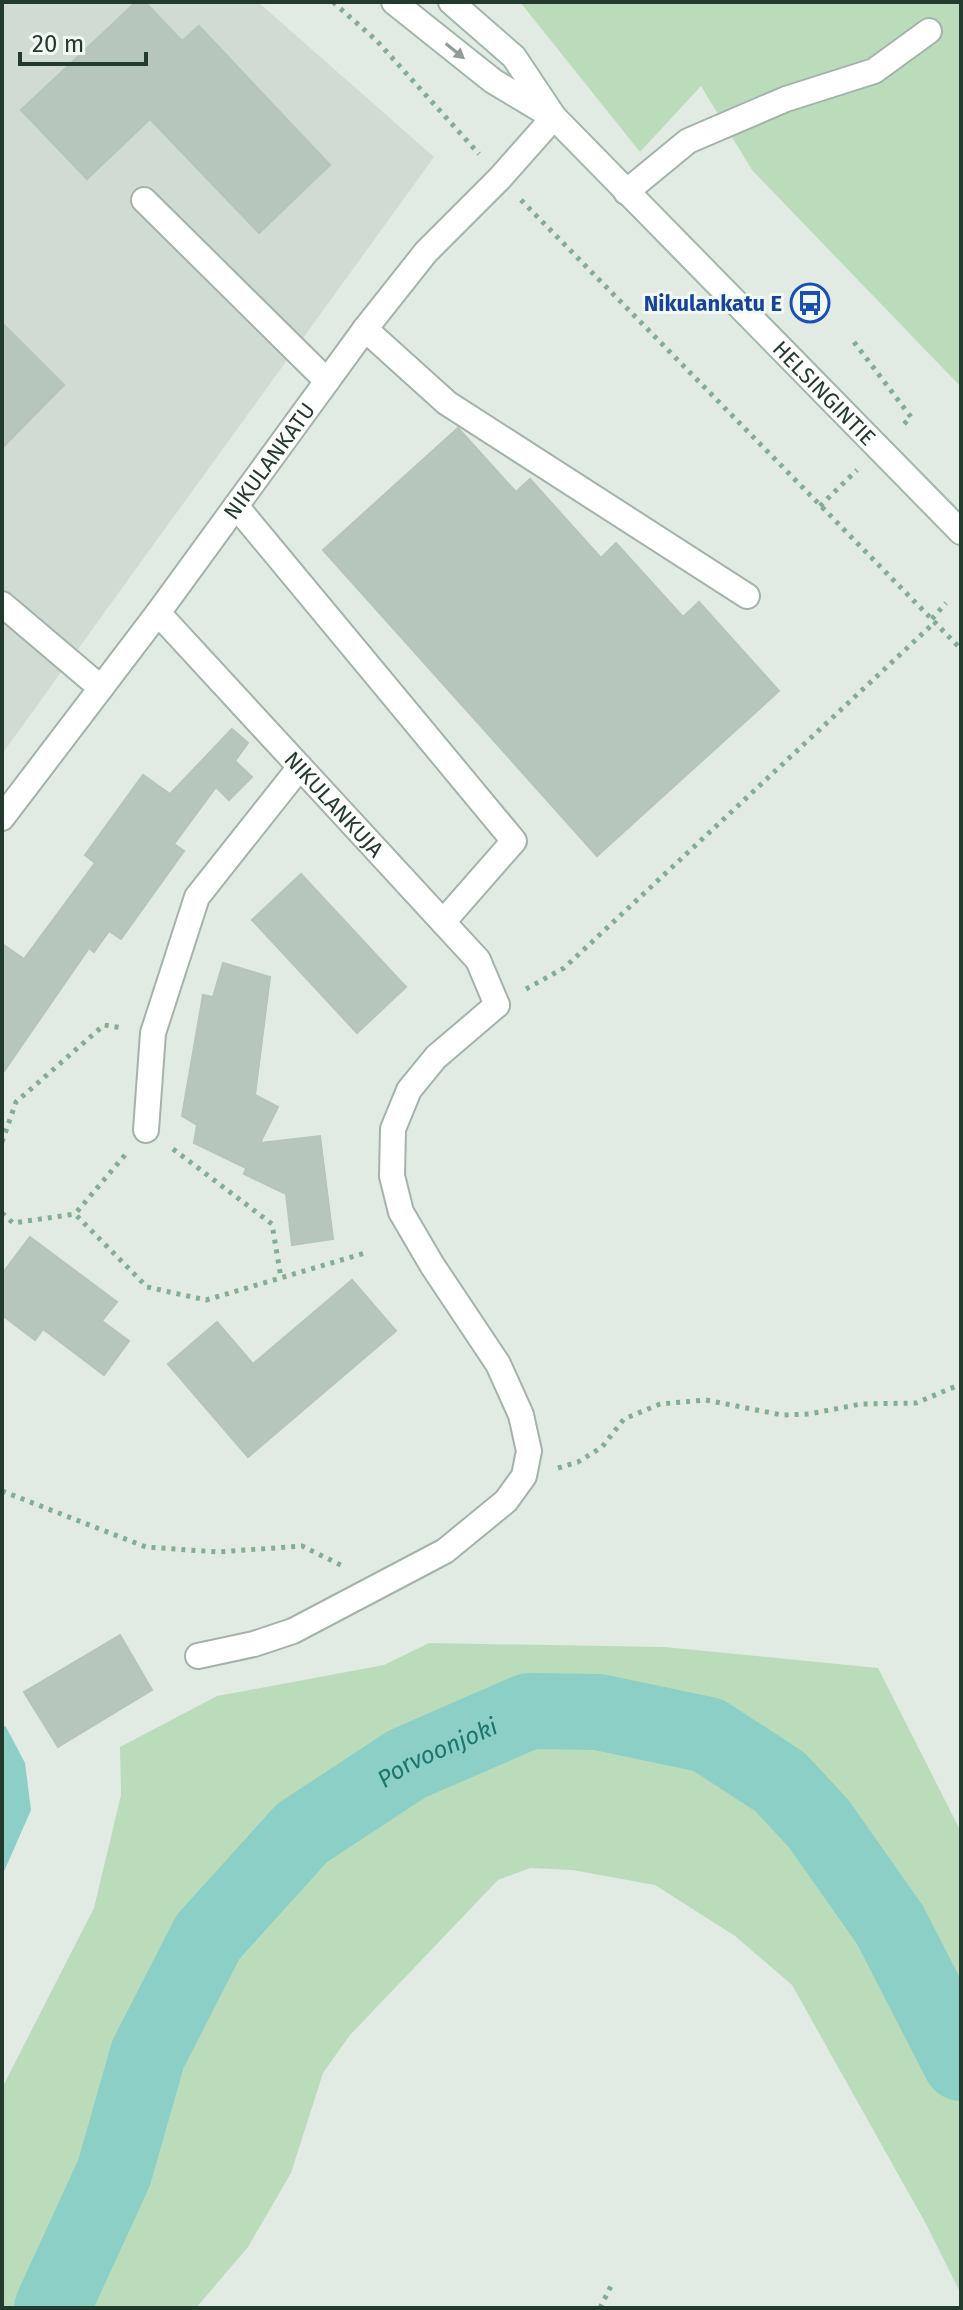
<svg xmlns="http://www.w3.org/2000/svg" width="963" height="2310" viewBox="0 0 963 2310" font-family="'Fira Sans',sans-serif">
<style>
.built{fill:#cfdbd3}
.green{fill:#bbdcbb}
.water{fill:#8bcfc7}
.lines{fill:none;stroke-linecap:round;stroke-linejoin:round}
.river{stroke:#8bcfc7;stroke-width:76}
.building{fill:#b7c6bc;stroke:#b4c5b9;stroke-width:2}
.service-casing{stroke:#a4b3aa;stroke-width:28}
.minor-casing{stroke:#a4b3aa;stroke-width:28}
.secondary-casing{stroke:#a0b7a9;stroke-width:28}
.path{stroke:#83ae94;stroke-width:5;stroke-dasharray:4 6;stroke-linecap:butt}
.service{stroke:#fff;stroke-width:24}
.minor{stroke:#fff;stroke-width:24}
.secondary{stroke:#fff;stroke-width:24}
.oneway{fill:#909d96}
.labels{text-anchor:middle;stroke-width:6;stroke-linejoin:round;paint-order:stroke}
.transit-label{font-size:22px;font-weight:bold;fill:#164399;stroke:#f2f8f3;text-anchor:end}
.street-label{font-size:22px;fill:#223b2e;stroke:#f2f8f3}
.water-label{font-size:24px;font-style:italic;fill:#1e756c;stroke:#f2f8f3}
</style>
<rect width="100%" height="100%" fill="#e1ebe4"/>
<polygon class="built" points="2,2 258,2 434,157 2,754"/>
<g class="green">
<polygon points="520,2 961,2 961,387 752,170 701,86 640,152"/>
<polygon points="429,1643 664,1647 878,1668 961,1832 961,2294 926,2224 792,1985 735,1936 655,1885 572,1870 530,1868 498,1880 350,2035 323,2073 291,2173 248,2247 196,2308 2,2308 2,2088 94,1908 121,1795 120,1747 217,1696 384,1665"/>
</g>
<polygon class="water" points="2,1724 6,1727 25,1763 31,1810 2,1876"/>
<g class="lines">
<path class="river" id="s1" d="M52,2308L114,2173L148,2054L208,1937L302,1833L407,1764L529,1711L598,1712L708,1735L780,1782L819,1824L890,1925L961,2063"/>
</g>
<g class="building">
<polygon points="136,2 145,2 182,41 199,26 330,165 259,233 150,119 87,179 21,110"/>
<polygon points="2,323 64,385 2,448"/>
<polygon points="458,428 516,492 530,479 601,558 616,543 683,617 699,602 779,691 597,856 323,550"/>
<polygon points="232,729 248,743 235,761 252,777 229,800 216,787 174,844 184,851 121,939 109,931 94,952 89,948 2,1074 2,944 24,959 95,863 85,855 143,775 170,794"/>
<polygon points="301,874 406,987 357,1033 252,920"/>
<polygon points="223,963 270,977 255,1095 278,1107 260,1143 320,1136 333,1239 292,1245 286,1194 244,1174 246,1168 194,1143 197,1125 182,1116 203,995 213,997"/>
<polygon points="30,1237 117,1302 102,1321 129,1341 104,1375 43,1329 35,1340 2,1315 2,1274"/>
<polygon points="352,1280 396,1331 248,1457 168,1364 217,1322 253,1364"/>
<polygon points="120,1635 152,1690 58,1747 24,1692"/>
</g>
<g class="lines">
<defs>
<g id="service">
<polyline points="626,192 688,141 786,99 874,71 929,31"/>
<polyline points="144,200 327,381"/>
<polyline points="365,329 447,403 747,596"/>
<polyline points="236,506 514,841 443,922"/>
<polyline points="2,604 101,688"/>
<polyline points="146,1130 153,1033 197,897 300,767"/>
<polyline points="198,1656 254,1644 293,1631 445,1551 506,1501 524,1476 529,1451 521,1415 498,1364 432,1265 401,1212 392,1176 393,1129 409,1090 436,1057 497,1005"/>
</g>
<g id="minor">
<path id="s2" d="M158,613L478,960L497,1005"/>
<path id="s3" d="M2,818L158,613L365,329L426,252L500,178L554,117"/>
</g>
<g id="secondary">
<polyline points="394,2 493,81 548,114"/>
<path id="s4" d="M451,2L514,57L554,117L961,532"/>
</g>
</defs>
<use href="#service" class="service-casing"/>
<use href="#minor" class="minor-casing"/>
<use href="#secondary" class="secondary-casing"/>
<g class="path">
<polyline points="333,2 377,41 479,154"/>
<polyline points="521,200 961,649"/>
<polyline points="854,342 911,417 901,427"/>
<polyline points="820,506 857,470"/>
<polyline points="932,619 946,603"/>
<polyline points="526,989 564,968 935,622"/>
<polyline points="2,1142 16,1102 104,1025 123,1028"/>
<polyline points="173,1149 272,1224 281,1278"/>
<polyline points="125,1155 75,1214 147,1287 206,1300 365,1253"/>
<polyline points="2,1213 13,1223 75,1214"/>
<polyline points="558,1468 578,1462 602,1447 624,1419 660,1404 706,1400 782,1415 809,1414 861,1404 916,1403 961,1384"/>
<polyline points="2,1491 146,1547 218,1552 302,1546 345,1567"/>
<polyline points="600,2308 613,2282"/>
</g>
<use href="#service" class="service"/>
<use href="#minor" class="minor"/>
<use href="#secondary" class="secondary"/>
</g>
<defs><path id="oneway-solid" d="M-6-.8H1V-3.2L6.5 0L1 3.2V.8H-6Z" transform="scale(2)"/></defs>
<use class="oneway" href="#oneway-solid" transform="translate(455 51) rotate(39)"/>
<defs>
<symbol id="bus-ring" viewBox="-11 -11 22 22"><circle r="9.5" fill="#f2f8f3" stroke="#1a4fb4" stroke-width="1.5"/><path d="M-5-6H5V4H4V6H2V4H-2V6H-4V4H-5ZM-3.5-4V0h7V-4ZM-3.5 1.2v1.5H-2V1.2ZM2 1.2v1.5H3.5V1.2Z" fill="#1a4fb4"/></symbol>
</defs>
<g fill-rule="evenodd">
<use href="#bus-ring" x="788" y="281" width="44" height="44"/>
</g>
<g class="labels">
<g class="transit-label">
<text x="782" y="311">Nikulankatu E</text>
</g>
<g class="street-label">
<text dy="8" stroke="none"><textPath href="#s4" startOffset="542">HELSINGINTIE</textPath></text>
<text dy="8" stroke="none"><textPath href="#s3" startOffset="446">NIKULANKATU</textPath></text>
<text dy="8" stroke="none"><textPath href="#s2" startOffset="260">NIKULANKUJA</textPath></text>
</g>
<g class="water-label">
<text dy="8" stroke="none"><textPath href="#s1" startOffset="702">Porvoonjoki</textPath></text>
</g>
</g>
<rect width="963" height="2310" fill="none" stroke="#223b2e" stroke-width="8"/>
<path d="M20 52v12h126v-12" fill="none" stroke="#223b2e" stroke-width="4"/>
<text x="32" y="52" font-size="24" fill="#223b2e" stroke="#f2f8f3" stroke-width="6" paint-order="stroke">20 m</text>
</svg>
